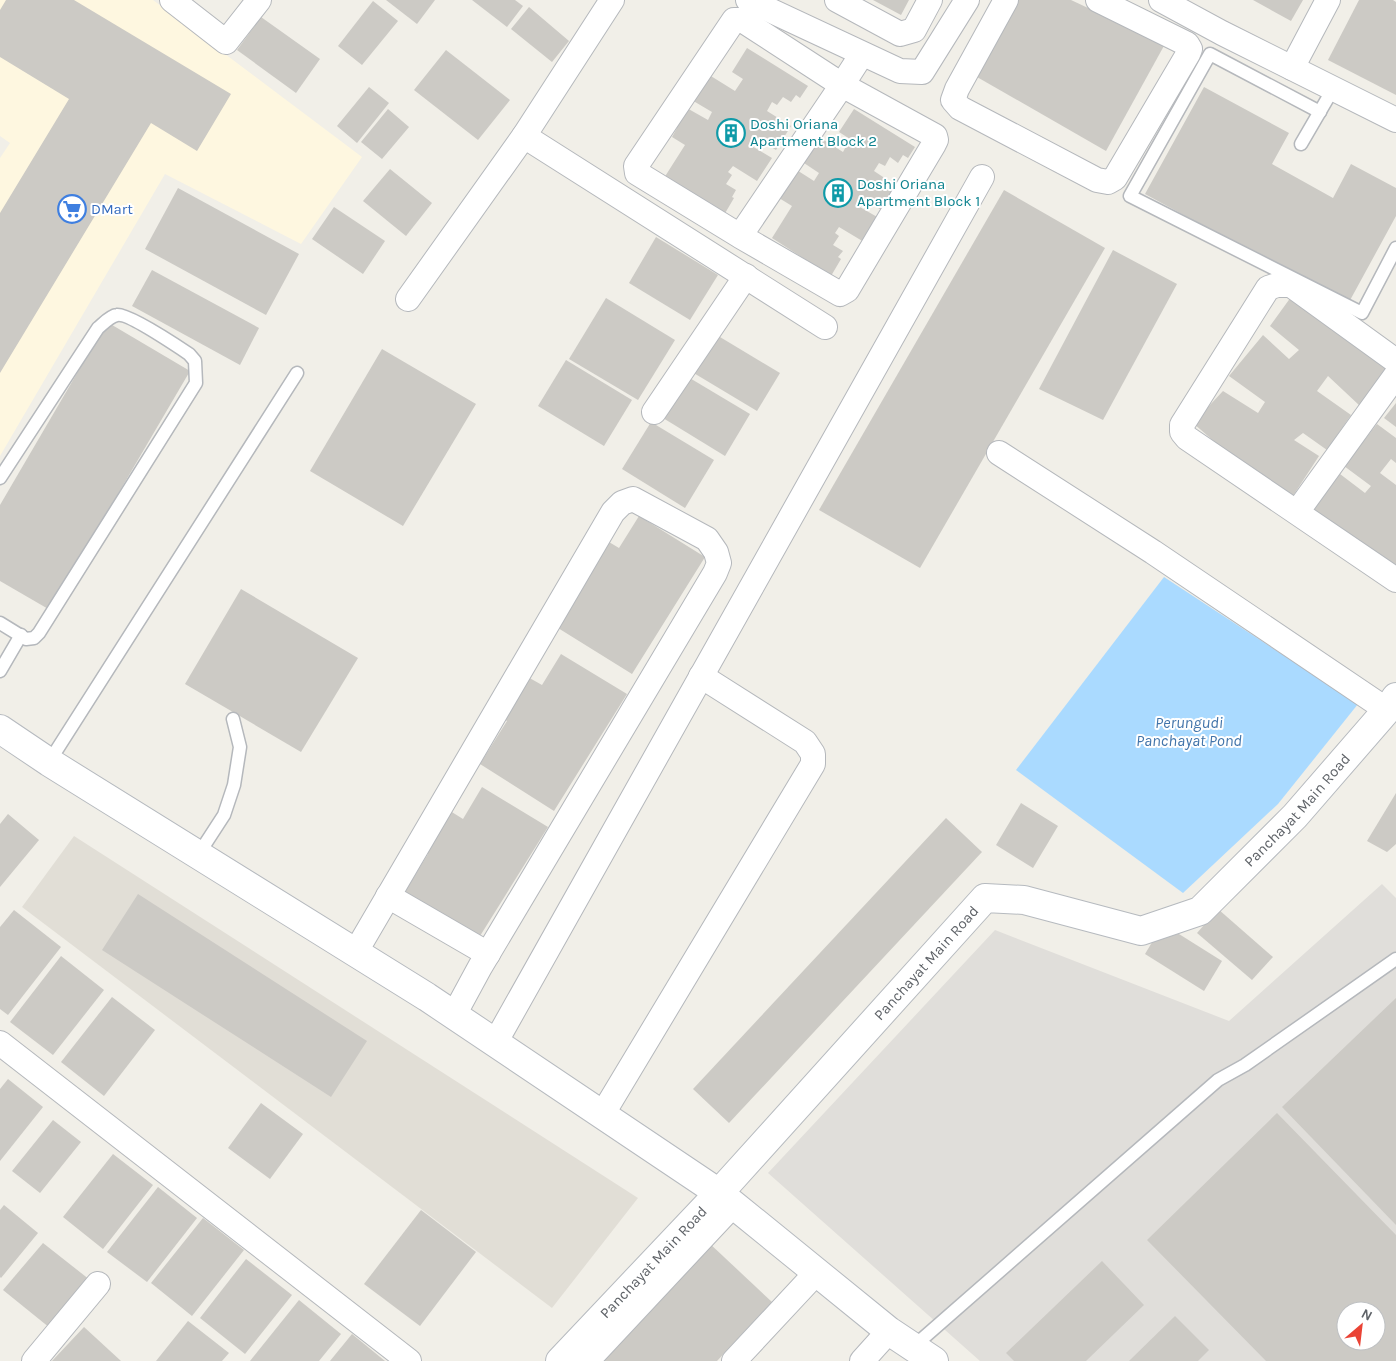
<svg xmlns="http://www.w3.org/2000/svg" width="1396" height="1361" viewBox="0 0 1396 1361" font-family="Karla,sans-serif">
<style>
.commercial{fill:#fef7e0}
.industrial{fill:#e0deda;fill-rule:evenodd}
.education{fill:#e1ded6}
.water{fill:#aadaff}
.building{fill:#cccac5;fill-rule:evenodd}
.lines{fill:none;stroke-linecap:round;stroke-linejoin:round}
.lane-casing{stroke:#b5b8bc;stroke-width:15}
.street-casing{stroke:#b5b8bc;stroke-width:26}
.secondary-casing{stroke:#b6babf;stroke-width:30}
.lane{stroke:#fff;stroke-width:12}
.street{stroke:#fff;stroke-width:24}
.secondary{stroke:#fff;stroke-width:28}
.labels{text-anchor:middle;stroke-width:4;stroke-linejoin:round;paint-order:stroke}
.culture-label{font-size:15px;fill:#0d838f;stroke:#fff;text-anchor:start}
.shop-label{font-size:15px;fill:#366cbe;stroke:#fff;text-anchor:start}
.street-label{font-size:15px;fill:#5f6368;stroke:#fff}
.water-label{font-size:16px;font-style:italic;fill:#4174aa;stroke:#fff}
</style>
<rect width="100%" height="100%" fill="#f1efe8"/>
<polygon class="commercial" points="0,0 153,0 362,157 301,244 165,174 0,456 0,158 10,143 0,136"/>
<path class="industrial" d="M1382,884L1396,898V1361H980L768,1173L995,930L1229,1021ZM1346,1311H1376V1341H1346Z"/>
<polygon class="education" points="74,836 638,1198 552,1308 22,907"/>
<polygon class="water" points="1164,577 1358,704 1278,804 1183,893 1016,770"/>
<g class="building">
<polygon points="6,0 74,0 231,94 197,151 151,123 0,373 0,213 69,99 0,57 0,10"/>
<polygon points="386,0 435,0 417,24"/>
<polygon points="472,0 515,0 523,6 507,27"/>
<polygon points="873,0 909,0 901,15"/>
<polygon points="1017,0 1071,0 1165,44 1106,151 977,77"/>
<polygon points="1253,0 1303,0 1291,21"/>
<polygon points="1359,0 1393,0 1396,2 1396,95 1328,60"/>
<polygon points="373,1 398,21 362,65 338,46"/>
<polygon points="529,7 569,41 552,62 511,29"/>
<polygon points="261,17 320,59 296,93 237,50"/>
<polygon points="747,48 808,86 800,98 796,95 791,102 783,97 777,105 772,102 767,111 791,126 776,150 755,137 750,145 772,158 757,181 733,166 728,172 732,175 726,184 736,190 732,197 734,198 724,215 664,178 685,145 672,137 677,128 673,126 685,107 708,120 712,112 690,99 706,73 735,91 743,79 732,72"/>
<polygon points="446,50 510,100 478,140 414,90"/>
<polygon points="369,87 389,103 357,143 337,126"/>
<polygon points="1204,87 1289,133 1272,164 1333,198 1351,164 1396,188 1396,216 1348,304 1145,194"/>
<polygon points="388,109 409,127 382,159 361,142"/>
<polygon points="854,109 915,147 908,158 903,155 898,163 890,157 885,166 879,163 874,171 898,187 883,211 862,198 858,206 879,218 864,242 839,227 835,233 839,236 833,245 843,251 838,257 841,259 831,276 772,238 792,206 779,198 792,167 814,181 819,173 798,159 813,133 843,152 850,139 839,132"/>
<polygon points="390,169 432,203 406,236 363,201"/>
<polygon points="178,188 299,254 266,315 145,249"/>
<polygon points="1004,190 1105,248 920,568 819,510"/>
<polygon points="334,207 385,241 363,274 312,239"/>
<polygon points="656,237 718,275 690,320 629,283"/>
<polygon points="1113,250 1177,284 1103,420 1039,389"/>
<polygon points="152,270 259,328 240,365 132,306"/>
<polygon points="1291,297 1394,365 1360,406 1328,376 1317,391 1351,415 1327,450 1303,433 1294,440 1319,456 1287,505 1193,423 1223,391 1258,413 1265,402 1229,376 1263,335 1289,359 1299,350 1270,326"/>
<polygon points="606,298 675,340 638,400 569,359"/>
<polygon points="107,322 190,371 50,610 0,581 0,505"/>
<polygon points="715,334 780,373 757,411 692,372"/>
<polygon points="382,349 476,404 403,526 310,471"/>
<polygon points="566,360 632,400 604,446 538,406"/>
<polygon points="688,377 750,414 725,456 663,418"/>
<polygon points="1396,403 1396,427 1384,418"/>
<polygon points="651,422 714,460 685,508 622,469"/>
<polygon points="1377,424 1396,438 1396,463 1391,459 1380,473 1396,485 1396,575 1311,511 1340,474 1365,493 1371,486 1344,466"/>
<polygon points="639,516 705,557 632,674 558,628 585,584 579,580 604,539 619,548"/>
<polygon points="241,589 358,658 301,752 185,684"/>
<polygon points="561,654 627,694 554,811 480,764 507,721 501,717 526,676 542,685"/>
<polygon points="482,787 548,827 475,944 401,898 428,854 422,850 447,809 463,819"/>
<polygon points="1396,793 1396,844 1387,852 1367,841"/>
<polygon points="1021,803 1058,826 1033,868 996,845"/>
<polygon points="8,814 39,840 0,887 0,824"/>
<polygon points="946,818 982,852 729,1123 693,1089"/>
<polygon points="138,894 367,1041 331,1097 102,950"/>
<polygon points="1218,909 1273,957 1252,980 1197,933"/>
<polygon points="14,910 61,947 8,1015 0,1009 0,927"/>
<polygon points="1163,924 1222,961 1204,991 1145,954"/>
<polygon points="61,956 104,990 53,1055 10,1022"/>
<polygon points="112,997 155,1030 104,1096 61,1062"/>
<polygon points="1396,998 1396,1225 1282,1107"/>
<polygon points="8,1079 43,1107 0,1161 0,1089"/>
<polygon points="261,1103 303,1134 270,1179 228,1148"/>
<path d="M1277,1113L1396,1235V1361H1266L1147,1240ZM1346,1311H1376V1341H1346Z"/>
<polygon points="53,1120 81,1142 40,1193 12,1171"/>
<polygon points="113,1154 153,1185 103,1249 63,1217"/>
<polygon points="158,1187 197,1218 147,1282 107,1252"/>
<polygon points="4,1205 38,1233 1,1278 0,1277 0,1210"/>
<polygon points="421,1210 476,1252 420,1326 364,1284"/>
<polygon points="203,1218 244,1250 192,1316 151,1283"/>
<polygon points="708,1242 772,1302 717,1361 597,1361"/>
<polygon points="43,1243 90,1280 50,1328 3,1290"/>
<polygon points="246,1259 292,1295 245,1354 200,1318"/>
<polygon points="1102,1261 1144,1305 1086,1361 1014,1361 1006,1353"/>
<polygon points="299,1300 341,1334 319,1361 250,1361"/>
<polygon points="1175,1316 1209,1350 1198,1361 1129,1361"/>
<polygon points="188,1321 229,1353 222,1361 156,1361"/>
<polygon points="84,1327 121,1361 52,1361"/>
<polygon points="352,1334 385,1361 330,1361"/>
</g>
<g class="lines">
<defs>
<g id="lane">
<polyline points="1320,112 1210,54 1130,196 1362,313 1396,248"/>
<polyline points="1301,144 1333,89"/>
<path d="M0,478L98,328C103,324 110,316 117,315C128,313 177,346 189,354L195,361L196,383L39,633L34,638L26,639L0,623"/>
<polyline points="0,671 21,635"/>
<polyline points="49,762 297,373"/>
<polyline points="198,855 224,815 234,785 240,747 233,719"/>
<polyline points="913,1347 1218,1080 1245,1065 1396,959"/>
</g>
<g id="street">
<polyline points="172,0 226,42 259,0"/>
<polyline points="748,0 900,71 922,72 967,0"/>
<polyline points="837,0 900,34 914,30 930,0"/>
<polyline points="1006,0 957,89 953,100 960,108 1097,180 1108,182 1115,178 1188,54 1190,49 1187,44 1098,0"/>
<polyline points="1161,0 1222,33 1396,120"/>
<polyline points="1292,68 1328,0"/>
<polyline points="524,136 825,327"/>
<polyline points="740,236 842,85 742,20 734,20 636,166 637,173 740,236 840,294 847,290 934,144 936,140 935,136 842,85 862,54"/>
<polyline points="408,299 524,136 612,0"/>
<polyline points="1396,361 1291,285 1277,285 1268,288 1182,425 1182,432 1187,438 1396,580"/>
<polyline points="654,412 746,276"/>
<polyline points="999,453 1153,552 1387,710"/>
<polyline points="1297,512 1396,375"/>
<polyline points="388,896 488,954"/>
<polyline points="355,953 613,512 622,503 633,499 707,539 716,552 719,563 715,573 480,967 454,1015"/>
<polyline points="0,1043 409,1361"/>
<polyline points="495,1043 982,177"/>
<polyline points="602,1115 813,764 813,754 805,742 701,676"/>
<polyline points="34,1361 98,1284"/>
<polyline points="587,1361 733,1205"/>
<polyline points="734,1361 817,1272"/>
<polyline points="862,1361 889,1331"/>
</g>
<g id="secondary">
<polyline points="0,729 49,762 427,997 719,1193 889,1331 934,1361"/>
<path id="s1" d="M560,1361L719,1193L985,898L1024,900L1141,931L1200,911L1295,816L1387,710L1396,697"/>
</g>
</defs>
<use href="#lane" class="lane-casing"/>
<use href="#street" class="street-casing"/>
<use href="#secondary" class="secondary-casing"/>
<use href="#lane" class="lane"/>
<use href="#street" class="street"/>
<use href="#secondary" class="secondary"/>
</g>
<defs>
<symbol id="building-ring" viewBox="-11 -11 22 22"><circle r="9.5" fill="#fff" stroke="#0f9aa8" stroke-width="1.5"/><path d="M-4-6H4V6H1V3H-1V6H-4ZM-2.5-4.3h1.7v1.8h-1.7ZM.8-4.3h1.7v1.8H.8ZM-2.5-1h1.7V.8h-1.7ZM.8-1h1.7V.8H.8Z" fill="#0f9aa8"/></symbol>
<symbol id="supermarket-ring" viewBox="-11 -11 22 22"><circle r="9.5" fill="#fff" stroke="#3f7fe0" stroke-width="1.5"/><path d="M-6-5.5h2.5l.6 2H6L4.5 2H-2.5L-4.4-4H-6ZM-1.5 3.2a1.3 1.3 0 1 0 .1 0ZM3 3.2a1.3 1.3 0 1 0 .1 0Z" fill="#3f7fe0"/></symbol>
</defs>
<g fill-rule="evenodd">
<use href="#building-ring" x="715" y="117" width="32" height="32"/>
<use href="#building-ring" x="822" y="177" width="32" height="32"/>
<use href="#supermarket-ring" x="56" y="193" width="32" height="32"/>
</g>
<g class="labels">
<g class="culture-label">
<text x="750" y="129">Doshi Oriana<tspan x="750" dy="17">Apartment Block 2</tspan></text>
<text x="857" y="189">Doshi Oriana<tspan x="857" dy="17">Apartment Block 1</tspan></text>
</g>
<g class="shop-label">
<text x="91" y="214">DMart</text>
</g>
<g class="street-label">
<text dy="5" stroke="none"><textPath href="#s1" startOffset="991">Panchayat Main Road</textPath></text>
<text dy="5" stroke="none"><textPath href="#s1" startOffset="541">Panchayat Main Road</textPath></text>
<text dy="5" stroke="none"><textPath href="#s1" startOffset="136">Panchayat Main Road</textPath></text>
</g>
<g class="water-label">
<text x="1189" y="728">Perungudi<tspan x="1189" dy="18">Panchayat Pond</tspan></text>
</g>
</g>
<g transform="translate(1361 1326) rotate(28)"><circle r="24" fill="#ffffff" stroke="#bfc1c3"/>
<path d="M0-4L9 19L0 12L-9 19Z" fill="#ea4335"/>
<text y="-8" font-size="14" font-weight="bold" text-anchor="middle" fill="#5f6368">N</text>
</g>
</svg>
